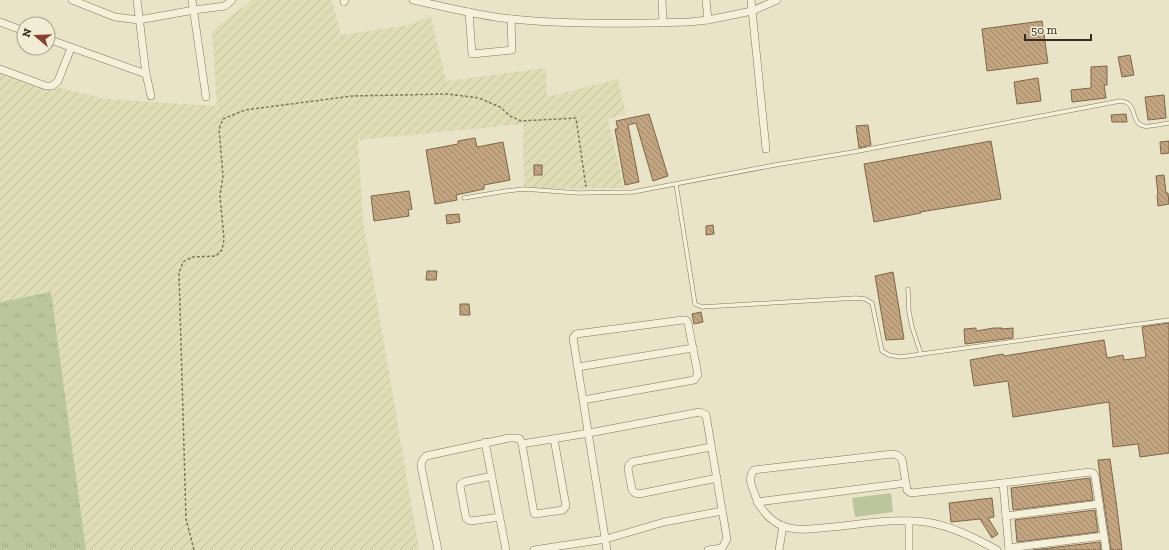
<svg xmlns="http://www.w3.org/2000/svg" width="1169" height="550" viewBox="0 0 1169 550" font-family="'Zilla Slab',serif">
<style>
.farmland{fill:url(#farmland-furrows)}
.grass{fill:url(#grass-tufts)}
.pitch{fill:#bbc69c}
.building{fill:url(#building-back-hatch);stroke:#7f6547}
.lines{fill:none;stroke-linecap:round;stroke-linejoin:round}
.service-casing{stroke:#82775e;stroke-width:4.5}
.minor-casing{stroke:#82775e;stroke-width:8}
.path{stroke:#82775e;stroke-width:1.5;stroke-dasharray:3 2;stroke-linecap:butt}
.service{stroke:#f5f0d9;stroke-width:3.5}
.minor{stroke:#f5f0d9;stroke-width:7}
</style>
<defs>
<pattern id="farmland-furrows" width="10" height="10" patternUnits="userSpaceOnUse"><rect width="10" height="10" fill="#deddb5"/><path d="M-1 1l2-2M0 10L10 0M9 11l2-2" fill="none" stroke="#bfbe9b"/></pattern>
<pattern id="grass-tufts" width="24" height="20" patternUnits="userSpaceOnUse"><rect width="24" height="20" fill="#bbc69c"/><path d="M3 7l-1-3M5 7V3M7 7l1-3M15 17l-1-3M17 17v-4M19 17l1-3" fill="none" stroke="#a1aa86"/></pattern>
<pattern id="building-back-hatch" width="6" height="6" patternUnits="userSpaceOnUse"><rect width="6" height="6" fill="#c3a681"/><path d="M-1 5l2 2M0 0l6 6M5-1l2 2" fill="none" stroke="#9f8869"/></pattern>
</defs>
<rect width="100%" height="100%" fill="#e9e4c7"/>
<polygon class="farmland" points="252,0 332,0 341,35 408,25 431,16 446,81 546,68 547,97 618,79 626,114 608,119 624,188 524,189 523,124 358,140 363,219 419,550 86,550 51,292 0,302 0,73 105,99 217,106 212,31"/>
<polygon class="grass" points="51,292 86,550 0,550 0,302"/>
<polygon class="pitch" points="891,493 893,512 855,517 852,498"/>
<g class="building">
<polygon points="1042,21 1048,63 987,71 982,29"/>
<polygon points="1130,55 1134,75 1122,77 1118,57"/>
<polygon points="1107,66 1107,85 1104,85 1106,98 1072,102 1071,90 1091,88 1091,67"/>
<polygon points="1038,78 1041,101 1017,104 1014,82"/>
<polygon points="1164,95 1166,118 1148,120 1145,97"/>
<polygon points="649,114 668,176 653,181 636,123 628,125 639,182 625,185 615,129 618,129 616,121"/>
<polygon points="1126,114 1127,122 1112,122 1111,115"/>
<polygon points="868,125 871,145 859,148 856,126"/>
<polygon points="475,138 477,147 503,142 510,180 484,185 484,189 456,195 457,200 435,204 426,150 458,144 458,141"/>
<polygon points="991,141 1001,199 920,212 921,213 874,222 864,164"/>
<polygon points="1169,141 1169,153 1161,154 1160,142"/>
<rect x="534" y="165" width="8" height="10"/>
<polygon points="1164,175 1166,193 1168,193 1169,204 1158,206 1157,195 1158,195 1156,176"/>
<polygon points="409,191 412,209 408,210 409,216 374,221 371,196"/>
<polygon points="459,214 460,222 447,224 446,215"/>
<polygon points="713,225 714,234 706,235 706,226"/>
<polygon points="427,271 437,271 436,280 426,280"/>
<polygon points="893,272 904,339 886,340 875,276"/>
<polygon points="460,304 469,304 470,315 460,315"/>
<polygon points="701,312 703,322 694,324 692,314"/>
<polygon points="1169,323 1169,453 1140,457 1138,444 1113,447 1109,402 1013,417 1008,381 974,386 970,360 1003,354 1004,356 1104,340 1107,358 1123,355 1124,360 1146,357 1142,327"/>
<polygon points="976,328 976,331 994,328 1002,328 1002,329 1013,328 1013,338 965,344 964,329"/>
<polygon points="1110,459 1116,501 1122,550 1111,550 1100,477 1098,460"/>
<polygon points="1090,478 1093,500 1013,510 1011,488"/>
<polygon points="992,498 994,517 988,518 998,534 992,538 980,519 951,522 949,503"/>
<polygon points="1095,510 1098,532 1017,542 1015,520"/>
<polygon points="1100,542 1101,550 1033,550"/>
</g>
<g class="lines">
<defs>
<g id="service">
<polyline points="676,184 695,304 702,307 856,298 865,299 872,303 882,351 889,355 900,357 1169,320"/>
<path d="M464,198L506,191L524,189L578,193L633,192L775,165L853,152L1120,101C1139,102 1129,123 1144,126C1152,127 1161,124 1169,123"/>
<polyline points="908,289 909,312 912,327 921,354"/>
</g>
<g id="minor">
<polyline points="72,0 115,17 139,20 194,10 225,6 232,0"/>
<polyline points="137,0 146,74 151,96"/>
<polyline points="192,0 206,97"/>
<path d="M413,0C446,7 479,16 512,19C571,25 631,24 689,22L708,20L752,11L777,0"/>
<polyline points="662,0 663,23"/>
<polyline points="706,0 708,20"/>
<polyline points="751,0 766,149"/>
<polyline points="344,2 345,0"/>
<polyline points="469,12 472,54 512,50 511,19"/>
<polyline points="0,22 24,31"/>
<polyline points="48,39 146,74"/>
<polyline points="0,69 46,86 52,86 58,81 71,48"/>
<polyline points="578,367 693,348"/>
<polyline points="583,400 694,380 698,375 688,323 686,320 683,320 576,334 573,338 607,550"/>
<polyline points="485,442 506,550"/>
<polyline points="522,444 534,513 535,514 563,510 566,506 554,439"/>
<polyline points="711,447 632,462 629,465 628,469 632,490 635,493 639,494 717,478"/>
<polyline points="492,476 464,482 461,484 460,486 466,518 468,520 471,521 500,517"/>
<polyline points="1003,483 1009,550"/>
<polyline points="757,502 906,483"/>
<polyline points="1006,516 1099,504"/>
<polyline points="909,521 909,550"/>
<polyline points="1009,548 1104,536"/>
<polyline points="438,550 421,466 422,461 426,456 509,438 515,438 520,439 522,444 589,433 700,412 706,415 727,539 722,548 708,550"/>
<polyline points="534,550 606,539 664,522 722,511"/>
<polyline points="779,550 783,526"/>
<path d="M997,550C975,538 952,526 926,522C895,518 863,524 832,527C816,528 798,532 783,526C770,521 759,508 755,495C752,486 747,479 754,470L892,454L897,455L902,459L907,490L911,493L1003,483L1090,472L1093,473L1095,476L1106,550"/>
</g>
</defs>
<use href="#service" class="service-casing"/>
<use href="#minor" class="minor-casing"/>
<polyline class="path" points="194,550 186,519 179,273 183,262 192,257 216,256 222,250 224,239 220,196 223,176 219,129 223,119 245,110 352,96 448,94 479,98 500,107 510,116 521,121 576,118 586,187"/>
<use href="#service" class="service"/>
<use href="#minor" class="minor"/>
</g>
<g transform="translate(36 36) rotate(289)"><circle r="19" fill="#f1edd5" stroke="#a5a08d"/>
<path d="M0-3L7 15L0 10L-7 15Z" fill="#8a4135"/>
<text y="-6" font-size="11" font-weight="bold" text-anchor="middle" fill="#342d20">N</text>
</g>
<path d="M1025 34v6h66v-6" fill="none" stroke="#342d20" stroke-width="2"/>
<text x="1031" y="34" font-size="12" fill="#342d20" stroke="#f1edd5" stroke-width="3" paint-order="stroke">50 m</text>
</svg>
